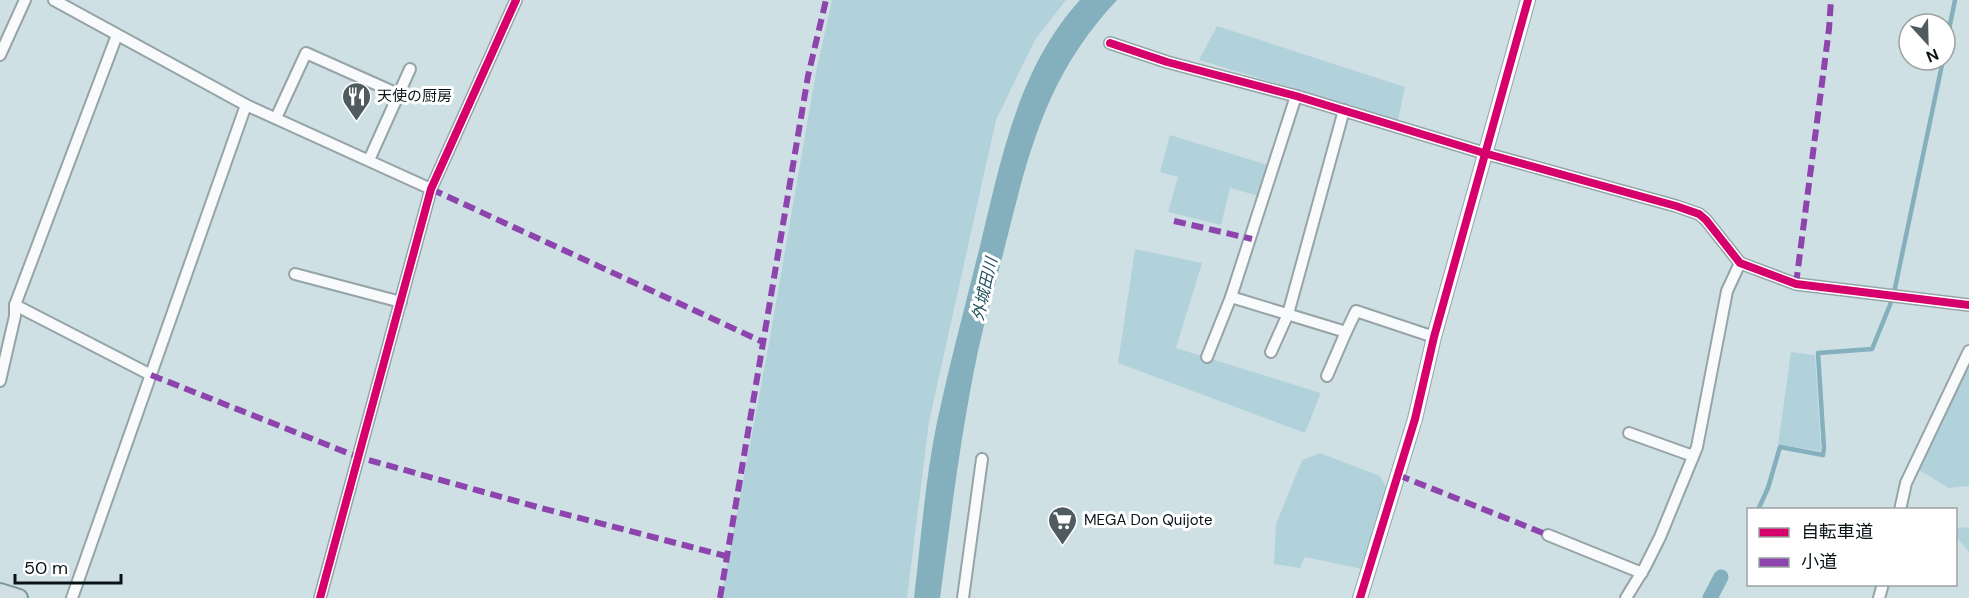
<svg xmlns="http://www.w3.org/2000/svg" width="1969" height="598" viewBox="0 0 1969 598" font-family="'DM Sans','Noto Sans JP',sans-serif">
<style>
.green{fill:#b2d2db}
.water{fill:#83b0bc}
.lines{fill:none;stroke-linecap:round;stroke-linejoin:round}
.stream{stroke:#83b0bc;stroke-width:4.5}
.canal{stroke:#83b0bc;stroke-width:15}
.minor-casing{stroke:#96a4a7;stroke-width:14}
.tertiary-casing{stroke:#96a4a7;stroke-width:16}
.primary-casing{stroke:#79949a;stroke-width:20}
.minor{stroke:#f8fafb;stroke-width:10}
.tertiary{stroke:#f8fafb;stroke-width:14}
.primary{stroke:#d2dfe2;stroke-width:16}
.quiet{stroke:#8e44ad;stroke-width:6;stroke-dasharray:12 6;stroke-linecap:butt}
.cycleway-casing{stroke:#fff;stroke-width:11}
.cycleway{stroke:#d6006c;stroke-width:8}
.labels{text-anchor:middle;stroke-width:6;stroke-linejoin:round;paint-order:stroke}
.poi-label{font-size:15px;fill:#0a1417;stroke:#fff;text-anchor:start}
.water-label{font-size:16px;font-style:italic;fill:#1f515c;stroke:#fff}
</style>
<rect width="100%" height="100%" fill="#cfe0e5"/>
<g class="green">
<polygon points="832,0 1066,0 1035,40 996,120 929,422 907,598 721,598 769,343 816,72"/>
<polygon points="1217,26 1405,87 1398,120 1199,60"/>
<polygon points="1170,135 1268,165 1259,196 1230,188 1221,225 1168,212 1178,177 1160,172"/>
<polygon points="1135,249 1202,263 1176,348 1321,393 1305,433 1118,363"/>
<polygon points="1791,352 1815,355 1821,451 1778,445"/>
<polygon points="1969,366 1969,486 1949,488 1919,470"/>
<polygon points="1320,453 1380,476 1387,488 1362,569 1305,557 1300,568 1274,564 1276,524 1302,460"/>
<polygon points="1969,527 1969,552 1956,537 1956,528"/>
</g>
<path class="water" d="M1080,0H1117C1043,79 1028,157 1002,258C994,289 985,319 978,351C961,432 951,515 940,598H914C921,540 925,480 937,422C949,366 964,310 978,254C1000,166 1016,70 1080,0Z"/>
<g class="lines">
<g class="stream">
<polyline points="1945,49 1955,0"/>
<polyline points="1758,510 1768,488 1780,447 1823,455 1824,448 1818,353 1872,349 1890,305 1895,288 1943,60"/>
</g>
<polyline class="canal" points="1710,598 1721,577"/>
<defs>
<g id="minor">
<polyline points="54,0 246,105 431,189"/>
<polyline points="1110,43 1167,62 1296,96 1484,153 1676,206 1699,214 1706,220 1740,263 1796,284 1969,305"/>
<polyline points="0,55 25,0"/>
<polyline points="1296,96 1231,297 1346,332 1356,311 1434,337"/>
<polyline points="276,118 306,53 398,94"/>
<polyline points="369,160 410,69"/>
<polyline points="295,274 401,302"/>
<polyline points="15,305 151,375"/>
<polyline points="1271,352 1288,314 1344,110"/>
<polyline points="1207,357 1231,297"/>
<polyline points="1327,376 1346,332"/>
<polyline points="0,381 15,316 15,305 117,35"/>
<polyline points="1629,433 1693,456"/>
<polyline points="1900,510 1906,483 1969,351"/>
<polyline points="1548,535 1642,573"/>
<polyline points="72,598 246,105"/>
<polyline points="320,598 431,189 516,0"/>
<polyline points="963,598 982,459"/>
<polyline points="1626,598 1645,567 1660,537 1697,447 1727,291 1740,263"/>
<polyline points="1879,598 1883,584"/>
</g>
<polyline id="tertiary" points="1360,598 1415,419 1434,337 1528,0"/>
<polyline id="primary" points="0,592 19,598"/>
</defs>
<use href="#minor" class="minor-casing"/>
<use href="#tertiary" class="tertiary-casing"/>
<use href="#primary" class="primary-casing"/>
<use href="#minor" class="minor"/>
<use href="#tertiary" class="tertiary"/>
<use href="#primary" class="primary"/>
<g class="quiet">
<polyline points="431,189 763,342"/>
<polyline points="1174,221 1252,239"/>
<polyline points="1796,284 1829,29 1831,0"/>
<polyline points="151,375 358,457 541,508 726,556"/>
<polyline points="1398,475 1548,535"/>
<polyline points="720,598 808,76 826,0"/>
</g>
<defs>
<g id="cycleway">
<polyline points="1110,43 1167,62 1296,96 1484,153 1676,206 1699,214 1706,220 1740,263 1796,284 1969,305"/>
<polyline points="320,598 431,189 516,0"/>
<polyline points="1360,598 1415,419 1434,337 1528,0"/>
</g>
</defs>
<use href="#cycleway" class="cycleway-casing"/>
<use href="#cycleway" class="cycleway"/>
</g>
<defs>
<symbol id="restaurant-pin" viewBox="-11 -11 22 30"><path d="M0 17L-7.5 6A9.5 9.5 0 1 1 7.5 6Z" fill="#4f5b5f" stroke="#fff"/><path d="M-5-6h1v4h1v-4h1v4h1v-4h1v5L-1.5 .5V6h-2V.5L-5-1ZM5-6V6H3V1.5H1.5Q1.5-4 5-6Z" fill="#fff"/></symbol>
<symbol id="supermarket-pin" viewBox="-11 -11 22 30"><path d="M0 17L-7.5 6A9.5 9.5 0 1 1 7.5 6Z" fill="#4f5b5f" stroke="#fff"/><path d="M-6-5.5h2.5l.6 2H6L4.5 2H-2.5L-4.4-4H-6ZM-1.5 3.2a1.3 1.3 0 1 0 .1 0ZM3 3.2a1.3 1.3 0 1 0 .1 0Z" fill="#fff"/></symbol>
</defs>
<g fill-rule="evenodd">
<use href="#restaurant-pin" x="340" y="80" width="33" height="45"/>
<use href="#supermarket-pin" x="1046" y="504" width="33" height="45"/>
</g>
<g class="labels">
<g class="poi-label">
<text x="377" y="101">天使の厨房</text>
<text x="1084" y="525">MEGA Don Quijote</text>
</g>
<g class="water-label">
<text transform="translate(984 289) rotate(-77)" y="6">外城田川</text>
</g>
</g>
<rect x="1747" y="508" width="210" height="78" fill="#ffffff" stroke="#9da1a2" stroke-width="1.5"/>
<rect x="1759" y="528" width="30" height="9" fill="#d6006c" stroke="#9da1a2" stroke-width="1.5"/>
<text x="1801" y="538" font-size="18" fill="#0a1417">自転車道</text>
<rect x="1759" y="558" width="30" height="9" fill="#8e44ad" stroke="#9da1a2" stroke-width="1.5"/>
<text x="1801" y="568" font-size="18" fill="#0a1417">小道</text>
<g transform="translate(1927 42) rotate(158)"><circle r="28" fill="#ffffff" stroke="#9da1a2" stroke-width="1.5"/>
<path d="M0-4.5L10 22L0 15L-10 22Z" fill="#4f5b5f"/>
<text y="-9" font-size="16" font-weight="bold" text-anchor="middle" fill="#0a1417">N</text>
</g>
<path d="M15 574v9h106v-9" fill="none" stroke="#0a1417" stroke-width="3"/>
<text x="24" y="574" font-size="18" fill="#0a1417" stroke="#ffffff" stroke-width="4.5" paint-order="stroke">50 m</text>
</svg>
